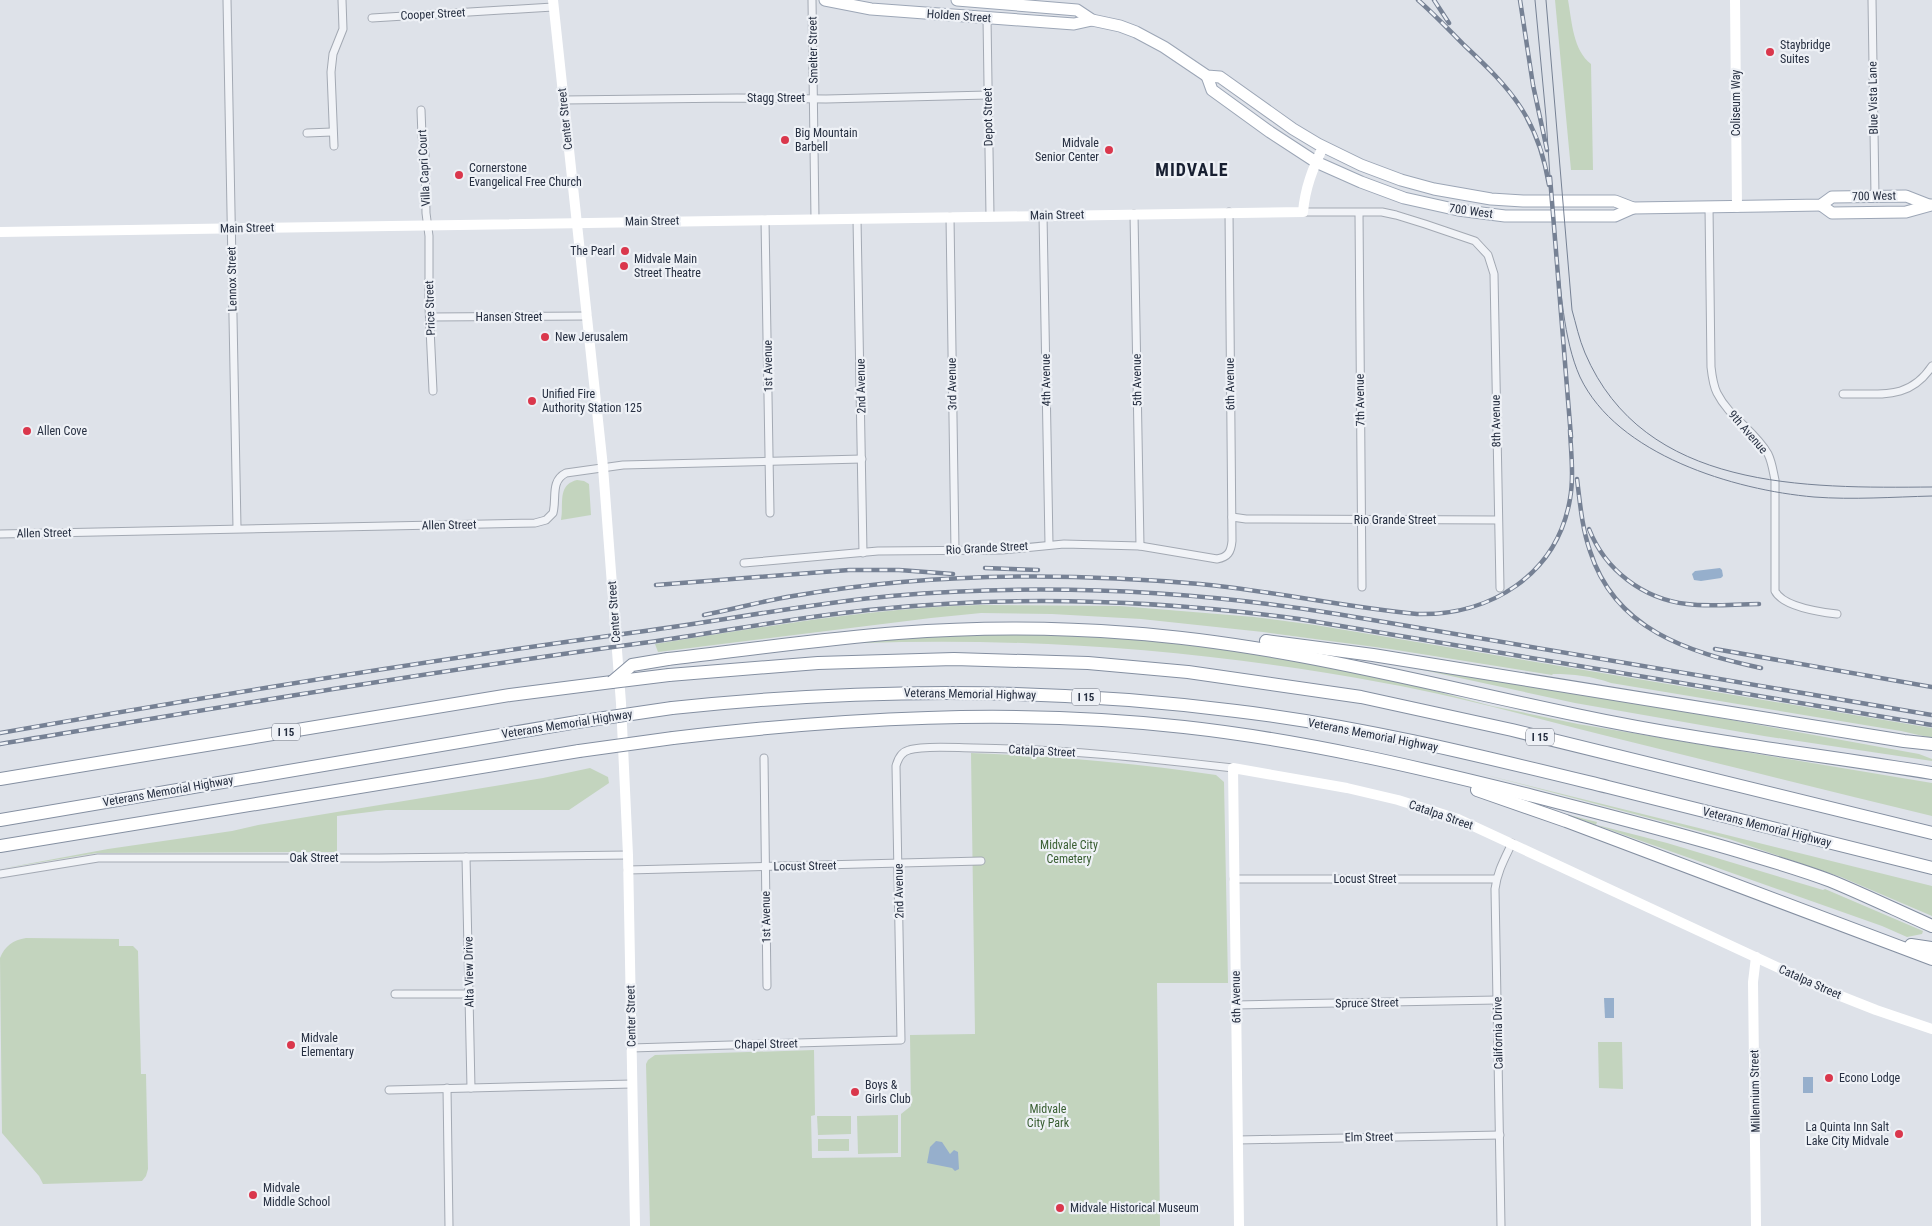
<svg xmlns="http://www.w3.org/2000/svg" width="1932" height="1226" viewBox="0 0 1932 1226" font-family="'Roboto Condensed',sans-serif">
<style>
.green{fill:#c3d4be}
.water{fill:#96afcc}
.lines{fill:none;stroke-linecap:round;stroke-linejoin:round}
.street-casing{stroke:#a3a9b3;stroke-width:9}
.primary-casing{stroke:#9ca6b6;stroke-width:13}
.highway-casing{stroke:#848fa1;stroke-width:14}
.street{stroke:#f1f3f7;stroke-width:7}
.secondary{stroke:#fff;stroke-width:10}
.primary{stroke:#fff;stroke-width:11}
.highway{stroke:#fff;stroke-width:12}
.tram{stroke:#768194;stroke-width:1}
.rail-casing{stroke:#768194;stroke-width:4.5}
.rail{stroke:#eef1f6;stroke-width:2.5;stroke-dasharray:8;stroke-linecap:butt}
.highway-bridge-casing{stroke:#848fa1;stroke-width:14;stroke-linecap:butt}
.highway-bridge{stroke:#fff;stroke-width:12}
.poi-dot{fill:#da374c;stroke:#eef1f6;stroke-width:2}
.labels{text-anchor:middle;stroke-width:4.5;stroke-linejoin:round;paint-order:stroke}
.shield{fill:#eef1f6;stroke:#626977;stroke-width:1}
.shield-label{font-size:11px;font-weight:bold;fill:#262f41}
.street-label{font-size:12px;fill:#262f41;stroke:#eef1f6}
.poi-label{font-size:12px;fill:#262f41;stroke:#eef1f6;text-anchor:start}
.park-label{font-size:12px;fill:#395e32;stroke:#eef1f6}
.district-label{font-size:18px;font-weight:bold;letter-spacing:1px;fill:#182032;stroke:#eef1f6}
</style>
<rect width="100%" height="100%" fill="#dee2e9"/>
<g class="green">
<path d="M1555,0H1568C1572,22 1573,50 1591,64L1593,170H1571Z"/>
<path d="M577,480L584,481L589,484L591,515L561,520C564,503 557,485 577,480Z"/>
<path d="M980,605L1120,606L1254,617L1315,625L1932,728V738L1901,731L1611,683C1591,676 1574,674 1553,674L1552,675L1390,649L1263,632L1141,619L1052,614L981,613L931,618L658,652L655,644C763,627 871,608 980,605Z"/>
<path d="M1031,634L1144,639L1270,655L1382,677L1492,706L1578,724L1932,783V816C1822,789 1712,762 1603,735C1530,717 1458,696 1384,683C1211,651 1037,637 862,643L861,641L932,636Z"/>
<path d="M1409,667C1579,692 1749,723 1919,754L1932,759V761L1764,736L1575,703Z"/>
<path d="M971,753C1053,756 1135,763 1216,775L1224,782L1228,983H1157L1160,1226H650L646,1064L648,1060L655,1055L814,1050L815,1115L811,1116L812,1158L901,1157V1114L911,1106L910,1035L975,1034Z"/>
<polygon points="590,768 608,777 609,783 569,810 386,810 337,816 337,852 97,853 0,869 108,849 232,831 258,825 543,778"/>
<polygon points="1482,774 1932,886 1932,916 1841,877 1729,839"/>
<polygon points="1565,814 1597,822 1596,825 1601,826 1667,843 1823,890 1825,889 1923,931 1922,934 1907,937 1882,926"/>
<path d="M26,938L119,939V946H133L138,951L141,1074H146L148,1169L146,1176L142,1181L43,1184L39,1176L2,1133L0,958C5,946 13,940 26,938Z"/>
<polygon points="1598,1042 1622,1042 1623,1089 1599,1088"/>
<polygon points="898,1115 898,1153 858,1154 857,1116"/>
<polygon points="817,1116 851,1116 851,1134 818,1135"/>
<polygon points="849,1139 849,1151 818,1151 818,1139"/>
</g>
<g class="water">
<polygon points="1720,568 1722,570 1723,576 1721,578 1701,581 1694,580 1692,574 1695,571"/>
<polygon points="1604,998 1614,998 1614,1018 1605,1018"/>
<rect x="1803" y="1077" width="10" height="16"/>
<polygon points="936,1141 942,1142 950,1154 954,1150 958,1152 959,1169 955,1171 952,1168 927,1163 930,1147"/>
</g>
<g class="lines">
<defs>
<g id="street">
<polyline points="227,0 237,528"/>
<polyline points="812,0 815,219"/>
<polyline points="1872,0 1875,196"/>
<polyline points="372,18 553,7"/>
<polyline points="987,18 990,216"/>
<polyline points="564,100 737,98 826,99 988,95"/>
<polyline points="421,110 422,136 425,154 426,213 429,236 429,307 433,391"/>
<polyline points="307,133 332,132"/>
<polyline points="334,146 331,72 333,54 343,29 342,0"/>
<path d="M1709,207L1711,367C1712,376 1713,385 1717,393C1729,417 1755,431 1768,454C1772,462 1773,471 1775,480V591C1783,607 1820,612 1837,614"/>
<polyline points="1303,212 1382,212 1396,215 1425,224 1475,241 1488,255 1494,274 1500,588"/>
<polyline points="1359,213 1362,587"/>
<polyline points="1134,214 1140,546"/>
<polyline points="1043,215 1049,544"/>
<polyline points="950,217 955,551"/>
<polyline points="857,219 863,553"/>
<polyline points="765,220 770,513"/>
<polyline points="430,317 587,316"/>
<path d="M1843,394C1880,393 1909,401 1932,366"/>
<polyline points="1232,517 1246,519 1498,520"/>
<path d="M0,534L535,523L546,520L553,513C557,498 550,481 566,473L623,465L862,459"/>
<path d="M744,563L878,551L1002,550L1064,544L1140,546L1217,559C1228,557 1231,552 1232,541L1229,212"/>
<polyline points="764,758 767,986"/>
<polyline points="466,857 471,1088"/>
<polyline points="628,870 981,861"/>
<polyline points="0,874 98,858 379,858 628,855"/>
<polyline points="1234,879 1496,879"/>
<polyline points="395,994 469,994"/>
<polyline points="1236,1005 1497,1000"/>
<path d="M631,1048L901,1040L896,766C898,758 901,752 909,750C924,745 957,748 974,748C1061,749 1147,758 1233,768"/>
<polyline points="447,1088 449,1226"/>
<polyline points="389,1090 632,1084"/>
<polyline points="1238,1140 1500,1135"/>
<path d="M1501,1226L1495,889C1497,872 1505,858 1512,843"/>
</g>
<g id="primary">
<polyline points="825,0 871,9 1074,24 1092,20"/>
<polyline points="957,0 1077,10 1092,20 1120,26 1136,32 1164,47 1207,76 1220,77 1293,129 1318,144 1361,165 1401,180 1434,189 1491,199 1523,201 1615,201 1633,208 1821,205 1832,197 1906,196 1929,205"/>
<polyline points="1207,76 1212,90 1270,132 1316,162 1361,182 1404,198 1458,210 1505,216 1615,216 1633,208"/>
<polyline points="1821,205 1832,213 1906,212 1931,205"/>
</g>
<g id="highway">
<polyline points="1266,641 1373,655 1904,741 1932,744"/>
<path d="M668,659C744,650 821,639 898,633C974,627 1052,627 1129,633C1281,644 1428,684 1577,715C1694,740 1814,754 1932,773"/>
<polyline points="669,675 818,663 954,659 1088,663 1188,672 1361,697 1512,730 1932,833"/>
<path d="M672,708C859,688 1049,687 1236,711C1362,726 1485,757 1608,787C1716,815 1824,842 1932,868"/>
<path d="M673,738C843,718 1013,708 1184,727C1302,740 1417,767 1533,796C1606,815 1679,833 1751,855C1778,863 1805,871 1831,881C1865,895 1898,911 1932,926"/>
<polyline points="0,779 510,695 612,682"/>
<polyline points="1477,790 1566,821 1932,959"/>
<polyline points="0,820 577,722"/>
<polyline points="0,846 579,751"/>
<polyline points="1911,945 1932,948"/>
</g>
</defs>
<use href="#street" class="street-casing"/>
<use href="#primary" class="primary-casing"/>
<use href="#highway" class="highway-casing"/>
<use href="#street" class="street"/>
<g class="secondary">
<polyline points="553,0 603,467 621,703 628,855 635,1226"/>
<polyline points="1735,0 1737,207"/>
<path d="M0,232L1303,212C1305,188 1313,168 1323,147"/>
<polyline points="1756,957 1753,982 1756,1226"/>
<polyline points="1239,1226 1233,768 1347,788 1398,800 1458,819 1833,993 1876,1010 1932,1029"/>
</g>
<use href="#primary" class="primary"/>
<use href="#highway" class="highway"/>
<g class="tram">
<polyline points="1535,0 1546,117 1550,177"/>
<path d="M1546,0L1572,310C1576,324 1579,339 1585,353C1644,491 1805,488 1932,487"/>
<path d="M1556,246C1561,287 1563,339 1580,377C1617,455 1734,490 1814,497C1853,500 1893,497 1932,496"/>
</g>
<defs>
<g id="rail">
<path d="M1418,0C1434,14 1449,30 1464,45C1511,89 1538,118 1549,185"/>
<polyline points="1434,0 1449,23"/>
<polyline points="1520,0 1533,85 1547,150"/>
<polyline points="1550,177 1571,437"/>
<path d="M1577,479C1580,503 1582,528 1590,551C1615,630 1688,652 1761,668"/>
<path d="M1589,529C1605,570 1643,599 1687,604C1710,607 1735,604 1759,604"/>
<polyline points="985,568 1038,570"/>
<polyline points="656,585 849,570 899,570 953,574"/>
<path d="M704,615C734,609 763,601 793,596C926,573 1065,572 1200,584C1273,591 1344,607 1417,614C1490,616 1557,575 1570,499C1574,476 1571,453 1570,430"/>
<polyline points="1715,649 1932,687"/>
<path d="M0,733C209,696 419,662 630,633C717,622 804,604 891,596C1041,583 1190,590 1337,614L1932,715"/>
<path d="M0,744C216,708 433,671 650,642C727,631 802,616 879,609C1019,595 1159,600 1299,619L1932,725"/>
</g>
</defs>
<use href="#rail" class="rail-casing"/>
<use href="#rail" class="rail"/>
<defs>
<g id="highway-bridge">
<polyline points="612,682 632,665 668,659"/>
<polyline points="612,682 669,675"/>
<polyline points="577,722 672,708"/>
<polyline points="579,751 673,738"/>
</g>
</defs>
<use href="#highway-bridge" class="highway-bridge-casing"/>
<use href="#highway-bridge" class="highway-bridge"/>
</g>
<g class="poi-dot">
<circle cx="1770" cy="52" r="5"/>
<circle cx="785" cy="140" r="5"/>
<circle cx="1109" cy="150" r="5"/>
<circle cx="459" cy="175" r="5"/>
<circle cx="625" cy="251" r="5"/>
<circle cx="624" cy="266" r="5"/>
<circle cx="545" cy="337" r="5"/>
<circle cx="532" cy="401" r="5"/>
<circle cx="27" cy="431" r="5"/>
<circle cx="291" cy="1045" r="5"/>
<circle cx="1829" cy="1078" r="5"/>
<circle cx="855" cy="1092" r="5"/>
<circle cx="1899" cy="1134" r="5"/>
<circle cx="253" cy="1195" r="5"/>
<circle cx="1060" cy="1208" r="5"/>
</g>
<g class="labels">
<g class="shield">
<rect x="1072" y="688.5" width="28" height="17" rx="4"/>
<rect x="272" y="723.5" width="28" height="17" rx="4"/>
<rect x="1526" y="728.5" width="28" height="17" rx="4"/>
</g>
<g class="shield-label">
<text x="1086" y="701">I 15</text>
<text x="286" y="736">I 15</text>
<text x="1540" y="741">I 15</text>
</g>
<g class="street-label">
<text transform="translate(433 14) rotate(-3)" y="4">Cooper Street</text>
<text transform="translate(959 16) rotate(4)" y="4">Holden Street</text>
<text transform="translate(813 50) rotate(-91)" y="4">Smelter Street</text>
<text x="776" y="102">Stagg Street</text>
<text transform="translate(1873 98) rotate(-91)" y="4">Blue Vista Lane</text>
<text transform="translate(1736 103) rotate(-90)" y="4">Coliseum Way</text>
<text transform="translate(988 117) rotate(-91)" y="4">Depot Street</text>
<text transform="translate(565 119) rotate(-96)" y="4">Center Street</text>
<text transform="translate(424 168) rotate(-93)" y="4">Villa Capri Court</text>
<text transform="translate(1874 196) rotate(-1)" y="4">700 West</text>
<text transform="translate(1471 211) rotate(8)" y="4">700 West</text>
<text transform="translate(1057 215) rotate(-1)" y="4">Main Street</text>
<text transform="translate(652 221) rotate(-1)" y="4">Main Street</text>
<text transform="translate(247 228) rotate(-1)" y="4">Main Street</text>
<text transform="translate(232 279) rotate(-91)" y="4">Lennox Street</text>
<text transform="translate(430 308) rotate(-92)" y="4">Price Street</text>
<text x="509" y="321">Hansen Street</text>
<text transform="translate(768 366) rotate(-91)" y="4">1st Avenue</text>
<text transform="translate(1046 380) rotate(-91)" y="4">4th Avenue</text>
<text transform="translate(1137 380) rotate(-91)" y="4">5th Avenue</text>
<text transform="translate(952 384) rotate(-91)" y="4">3rd Avenue</text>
<text transform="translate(1230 384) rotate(-91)" y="4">6th Avenue</text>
<text transform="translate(861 386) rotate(-91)" y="4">2nd Avenue</text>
<text transform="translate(1360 400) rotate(-91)" y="4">7th Avenue</text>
<text transform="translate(1496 421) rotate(-91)" y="4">8th Avenue</text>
<text transform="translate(1748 432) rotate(49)" y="4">9th Avenue</text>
<text x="1395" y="524">Rio Grande Street</text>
<text transform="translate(449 525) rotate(-1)" y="4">Allen Street</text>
<text transform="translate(44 533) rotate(-1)" y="4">Allen Street</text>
<text transform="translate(987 548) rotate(-3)" y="4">Rio Grande Street</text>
<text transform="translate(614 612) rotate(-94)" y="4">Center Street</text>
<text transform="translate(970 694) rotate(1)" y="4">Veterans Memorial Highway</text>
<text transform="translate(567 724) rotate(-9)" y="4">Veterans Memorial Highway</text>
<text transform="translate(1373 735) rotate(11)" y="4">Veterans Memorial Highway</text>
<text transform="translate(1042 751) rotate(3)" y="4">Catalpa Street</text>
<text transform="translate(168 791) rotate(-10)" y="4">Veterans Memorial Highway</text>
<text transform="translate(1441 815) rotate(19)" y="4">Catalpa Street</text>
<text transform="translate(1767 827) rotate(14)" y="4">Veterans Memorial Highway</text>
<text x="314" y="862">Oak Street</text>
<text transform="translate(805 866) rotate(-1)" y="4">Locust Street</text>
<text x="1365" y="883">Locust Street</text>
<text transform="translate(899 891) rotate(-91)" y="4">2nd Avenue</text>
<text transform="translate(766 917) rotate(-91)" y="4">1st Avenue</text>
<text transform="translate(469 972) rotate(-91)" y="4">Alta View Drive</text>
<text transform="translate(1810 982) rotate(24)" y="4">Catalpa Street</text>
<text transform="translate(1236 997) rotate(-91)" y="4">6th Avenue</text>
<text transform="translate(1367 1003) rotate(-1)" y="4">Spruce Street</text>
<text transform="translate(631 1016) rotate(-91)" y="4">Center Street</text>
<text transform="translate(1498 1033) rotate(-91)" y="4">California Drive</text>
<text transform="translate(766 1044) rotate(-1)" y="4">Chapel Street</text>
<text transform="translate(1755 1091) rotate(-91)" y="4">Millennium Street</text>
<text transform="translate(1369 1137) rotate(-1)" y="4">Elm Street</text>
</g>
<g class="poi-label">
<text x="1780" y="49">Staybridge<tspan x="1780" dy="14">Suites</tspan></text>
<text x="795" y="137">Big Mountain<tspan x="795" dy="14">Barbell</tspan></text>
<text x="1099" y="147" text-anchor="end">Midvale<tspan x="1099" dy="14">Senior Center</tspan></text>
<text x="469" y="172">Cornerstone<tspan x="469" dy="14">Evangelical Free Church</tspan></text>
<text x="615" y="255" text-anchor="end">The Pearl</text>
<text x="634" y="263">Midvale Main<tspan x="634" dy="14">Street Theatre</tspan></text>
<text x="555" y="341">New Jerusalem</text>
<text x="542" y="398">Unified Fire<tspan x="542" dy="14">Authority Station 125</tspan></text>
<text x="37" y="435">Allen Cove</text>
<text x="301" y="1042">Midvale<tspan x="301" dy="14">Elementary</tspan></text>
<text x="1839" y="1082">Econo Lodge</text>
<text x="865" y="1089">Boys &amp;<tspan x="865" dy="14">Girls Club</tspan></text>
<text x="1889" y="1131" text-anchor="end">La Quinta Inn Salt<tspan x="1889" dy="14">Lake City Midvale</tspan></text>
<text x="263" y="1192">Midvale<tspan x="263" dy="14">Middle School</tspan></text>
<text x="1070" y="1212">Midvale Historical Museum</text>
</g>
<g class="park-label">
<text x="1069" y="849">Midvale City<tspan x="1069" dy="14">Cemetery</tspan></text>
<text x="1048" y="1113">Midvale<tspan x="1048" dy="14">City Park</tspan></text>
</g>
<g class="district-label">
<text x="1192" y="176">MIDVALE</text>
</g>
</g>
</svg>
